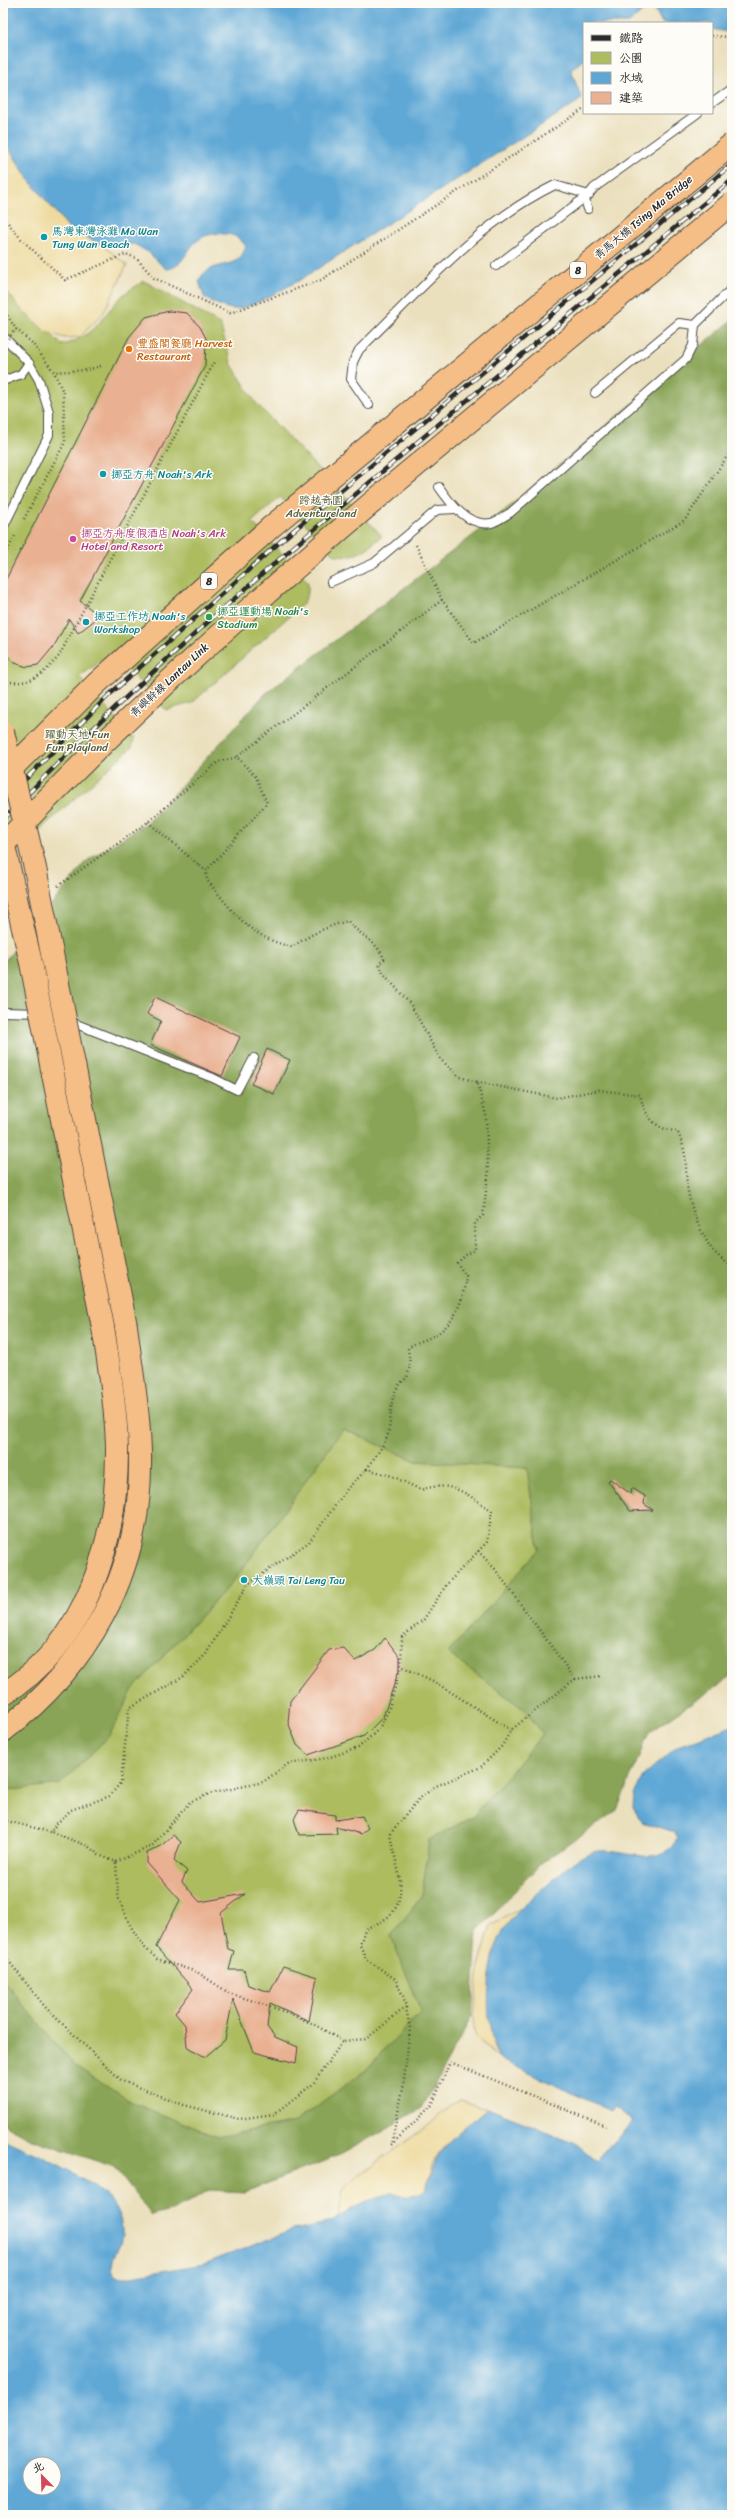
<svg xmlns="http://www.w3.org/2000/svg" width="735" height="2518" viewBox="0 0 735 2518" font-family="Sriracha,'LXGW WenKai TC',sans-serif">
<style>
.green{fill:#acbc5f;stroke:#6c7445}
.forest{fill:#89a456;stroke:#5a6840}
.sand{fill:#eeda9e;stroke:#8c8264}
.water{fill:#5ea7d5;stroke:#446980;fill-rule:evenodd}
.building{fill:#e9b091}
.lines{fill:none;stroke-linecap:round;stroke-linejoin:round}
.lane-casing{stroke:#484641;stroke-width:10}
.highway-casing{stroke:#484641;stroke-width:24}
.path{stroke:#484641;stroke-width:2.5;stroke-dasharray:1 3;stroke-linecap:butt}
.lane{stroke:#fff;stroke-width:8}
.highway{stroke:#f5be86;stroke-width:22}
.rail-casing{stroke:#2b2b2b;stroke-width:4.5}
.rail{stroke:#fdfcf7;stroke-width:3;stroke-dasharray:9;stroke-linecap:butt}
.highway-bridge-casing{stroke:#484641;stroke-width:24;stroke-linecap:butt}
.path-bridge{stroke:#484641;stroke-width:2.5;stroke-dasharray:1 3;stroke-linecap:butt}
.highway-bridge{stroke:#f5be86;stroke-width:22}
.culture-dot{fill:#0f9aa8;stroke:#fdfcf7;stroke-width:1.5}
.food-dot{fill:#e8710a;stroke:#fdfcf7;stroke-width:1.5}
.hotel-dot{fill:#d1479c;stroke:#fdfcf7;stroke-width:1.5}
.leisure-dot{fill:#2e9e5b;stroke:#fdfcf7;stroke-width:1.5}
.labels{text-anchor:middle;stroke-width:3;stroke-linejoin:round;paint-order:stroke}
.shield{fill:#fdfcf7;stroke:#6a6a68;stroke-width:1}
.shield-label{font-size:10px;font-weight:bold;fill:#2b2b2b}
.street-label{font-size:11px;fill:#2b2b2b;stroke:#fdfcf7}
.culture-label{font-size:11px;fill:#0d838f;stroke:#fdfcf7;text-anchor:start}
.food-label{font-size:11px;fill:#c56008;stroke:#fdfcf7;text-anchor:start}
.park-label{font-size:11px;fill:#585e3d;stroke:#fdfcf7}
.hotel-label{font-size:11px;fill:#b23c85;stroke:#fdfcf7;text-anchor:start}
.leisure-label{font-size:11px;fill:#27864d;stroke:#fdfcf7;text-anchor:start}
</style>
<rect width="100%" height="100%" fill="#fdfcf7"/>
<filter id="ink" filterUnits="userSpaceOnUse"><feTurbulence type="fractalNoise" baseFrequency=".025" numOctaves="2"/><feDisplacementMap in="SourceGraphic" scale="8" xChannelSelector="R" yChannelSelector="G"/><feConvolveMatrix kernelMatrix="1 2 1 2 8 2 1 2 1" color-interpolation-filters="sRGB"/></filter>
<filter id="wash" filterUnits="userSpaceOnUse"><feTurbulence type="fractalNoise" baseFrequency=".012" numOctaves="4" result="noise"/><feDisplacementMap in="SourceGraphic" scale="16" xChannelSelector="R" yChannelSelector="G"/><feGaussianBlur stdDeviation="0.9" result="paint"/><feColorMatrix in="noise" values="0 0 0 0 0 0 0 0 0 0 0 0 0 0 0 0 0 1.4 0 .05"/><feComposite in="paint" operator="in"/></filter>
<g filter="url(#wash)">
<rect width="100%" height="100%" fill="#ebe0be"/>
<g class="green">
<path d="M144,281L220,324L232,365L256,403L382,536C365,550 359,558 335,555L280,497L252,522L308,582V592L304,603L192,703L166,710L112,653L79,677L134,739L132,747L3,863V286L62,345C95,337 101,317 123,295C129,290 137,286 144,281Z"/>
<polygon points="343,1429 416,1461 527,1468 539,1550 448,1653 525,1710 543,1734 474,1816 429,1840 422,1896 391,1936 421,2011 366,2070 295,2122 218,2137 135,2104 75,2067 3,1980 3,1791 60,1784 109,1736 133,1689 236,1578"/>
</g>
<polygon class="forest" points="732,320 732,1676 649,1732 617,1810 541,1863 477,1931 472,2016 422,2108 342,2154 245,2192 209,2190 170,2211 152,2216 114,2167 29,2138 3,2124 3,1980 75,2067 135,2104 218,2137 295,2122 366,2070 421,2011 391,1936 422,1896 429,1840 474,1816 543,1734 525,1710 448,1653 539,1550 527,1468 416,1461 343,1429 236,1578 133,1689 109,1736 60,1784 3,1791 3,963 88,860 148,822 265,694 492,521"/>
<g class="sand">
<polygon points="3,139 29,180 70,229 102,245 127,265 104,312 80,337 65,338 46,332 19,307 3,286"/>
<polygon points="521,1908 503,1931 493,2046 499,2059 476,2037 473,2028 479,1966 491,1925"/>
<polygon points="461,2101 487,2108 444,2146 432,2165 425,2191 407,2196 392,2193 338,2219 343,2189 353,2179 429,2125 452,2104"/>
</g>
<g class="water">
<path d="M3,3H732V33L712,29V23H662L652,4L629,23H584V59L571,70L582,99L300,280C284,288 253,308 235,309C224,309 213,302 204,297L199,281C207,262 228,269 241,257L246,247C241,239 236,235 226,234C184,229 191,268 166,269L148,252L134,244L102,245L70,229L29,180L3,139Z"/>
<path d="M732,1726V2515H3V2139C37,2155 77,2170 105,2195C115,2203 121,2218 122,2230C123,2246 108,2259 113,2274L120,2278L204,2264L293,2230L332,2222L351,2209L381,2196L392,2193L407,2196L419,2194L427,2188C437,2144 455,2136 487,2108L574,2142L597,2161L633,2121L615,2107L611,2111L499,2059C483,2026 485,1961 504,1929C517,1910 534,1896 551,1882C563,1871 574,1859 590,1853C616,1843 658,1874 677,1839L675,1832L642,1822L633,1808L634,1795L643,1776L678,1746ZM30,2464H54V2488H30Z"/>
</g>
<g id="blocks">
<g class="building">
<polygon points="169,311 187,313 200,327 206,338 205,366 80,601 100,616 78,633 69,619 54,646 38,665 27,667 15,663 3,652 3,585 129,337 146,317"/>
<polygon points="155,997 240,1037 222,1076 150,1045 161,1021 147,1014"/>
<polygon points="267,1049 290,1060 274,1094 251,1084"/>
<polygon points="610,1479 631,1494 632,1488 645,1496 644,1504 653,1510 630,1511 608,1481"/>
<polygon points="385,1638 400,1657 400,1667 383,1717 364,1736 308,1755 297,1745 288,1722 290,1701 329,1650 343,1648 355,1661 375,1650"/>
<polygon points="299,1810 335,1815 335,1820 362,1816 368,1828 361,1834 336,1827 337,1834 299,1835 294,1819"/>
<polygon points="173,1835 181,1842 174,1860 187,1871 182,1882 200,1902 245,1894 221,1913 228,1949 234,1951 229,1970 244,1970 248,1985 270,1992 283,1966 317,1977 309,2021 270,2003 267,2027 275,2037 298,2047 296,2063 254,2052 233,1999 225,2040 205,2057 187,2046 185,2025 175,2013 193,1989 156,1947 180,1900 147,1863 147,1853 161,1846"/>
</g>
</g>
</g>
<g filter="url(#ink)">
<use href="#blocks" fill-opacity="0" stroke="#484641" stroke-width="1"/>
<g class="lines">
<defs>
<g id="lane">
<polyline points="712,103 732,89"/>
<polyline points="588,209 585,199 594,188 698,113"/>
<polyline points="496,266 588,195"/>
<polyline points="3,336 29,363 39,380 49,412 49,435 3,528"/>
<polyline points="3,381 21,374 29,363"/>
<polyline points="595,393 679,323 695,325"/>
<path d="M369,405L351,379L353,362L359,350C420,291 477,223 555,185L589,195"/>
<path d="M439,487C450,503 468,527 491,523C497,522 504,516 510,513L686,359L693,345L695,325L732,288"/>
<polyline points="331,582 374,563 437,510 455,509"/>
<polyline points="3,1012 40,1013"/>
<polyline points="66,1020 213,1078 237,1090 254,1058"/>
</g>
<g id="highway">
<path d="M3,1694C87,1644 118,1539 117,1447C116,1407 109,1367 103,1327"/>
<path d="M3,1731C88,1666 139,1576 140,1468C141,1421 132,1373 126,1326"/>
</g>
</defs>
<use href="#lane" class="lane-casing"/>
<use href="#highway" class="highway-casing"/>
<g class="path">
<polyline points="712,36 732,37"/>
<polyline points="3,217 22,240 65,280 126,254 136,258 154,278 230,313 321,280 584,109"/>
<polyline points="3,309 16,329 32,343 54,372 87,370 101,366"/>
<polyline points="24,519 65,442 63,392 54,372"/>
<polyline points="416,545 442,600 474,643 685,520 732,449"/>
<polyline points="3,558 15,536"/>
<path d="M442,600L237,757L256,777L267,803L206,871L207,880C234,913 249,937 292,947C310,935 327,926 348,921C360,936 378,942 384,959L379,964L383,973L411,1005L440,1059L460,1077L477,1082L486,1115L488,1176L483,1215L475,1223V1250L466,1255L457,1263L466,1276C463,1300 456,1324 433,1336C424,1341 417,1341 408,1348L410,1365L407,1378C387,1390 393,1414 388,1434C384,1447 374,1457 367,1469L392,1476L421,1490C452,1479 468,1495 492,1511L487,1542L447,1584L424,1619L402,1637L401,1666L433,1681L511,1730L502,1746L481,1767L436,1786L419,1799L390,1834C393,1859 411,1892 391,1914C385,1921 373,1925 365,1929L360,1945L366,1959L395,1979L404,1998L410,2028L403,2089L391,2145L432,2105L450,2062L606,2126"/>
<path d="M3,681C30,686 42,676 59,656L214,362"/>
<polyline points="3,704 6,713"/>
<polyline points="148,822 206,871"/>
<polyline points="58,886 148,822 218,762 237,757"/>
<path d="M477,1082L557,1098L599,1090L640,1095C645,1116 655,1130 677,1131C688,1154 685,1162 687,1185C690,1207 699,1230 711,1248C717,1256 726,1262 732,1267"/>
<polyline points="478,1551 495,1569 575,1679 511,1730"/>
<polyline points="575,1679 602,1676"/>
<polyline points="3,1820 51,1832"/>
<polyline points="116,1862 152,1846 190,1802 209,1794 263,1782 288,1764 327,1758 358,1748 379,1729 388,1711 401,1666"/>
<polyline points="3,1954 46,2008 122,2081 184,2105 239,2119 274,2114 313,2084 343,2041 366,2039 406,2007"/>
<polyline points="343,2041 313,2024 283,2011 229,1993 197,1972 157,1959 145,1948 131,1927 118,1897 116,1862 99,1855 88,1846 51,1832 56,1824 71,1810 110,1796 121,1782 129,1708 183,1677 206,1654 248,1584 309,1542 347,1489 367,1469"/>
</g>
<use href="#lane" class="lane"/>
<use href="#highway" class="highway"/>
<defs>
<g id="rail">
<polyline points="3,802 109,695 282,540 732,164"/>
<path d="M3,820C117,699 242,590 369,483C489,381 611,281 732,180"/>
</g>
</defs>
<use href="#rail" class="rail-casing"/>
<use href="#rail" class="rail"/>
<defs>
<g id="highway-bridge">
<polyline points="3,732 35,868 126,1326"/>
<polyline points="3,777 97,683 271,527 732,144"/>
<polyline points="3,842 31,963 103,1327"/>
<path d="M3,845C125,715 258,599 394,484C506,390 619,297 732,203"/>
</g>
</defs>
<use href="#highway-bridge" class="highway-bridge-casing"/>
<polyline class="path-bridge" points="3,345 16,329"/>
<use href="#highway-bridge" class="highway-bridge"/>
</g>
</g>
<g class="culture-dot">
<circle cx="44" cy="237" r="4"/>
<circle cx="103" cy="474" r="4"/>
<circle cx="86" cy="622" r="4"/>
<circle cx="244" cy="1580" r="4"/>
</g>
<circle class="food-dot" cx="129" cy="349" r="4"/>
<circle class="hotel-dot" cx="73" cy="539" r="4"/>
<circle class="leisure-dot" cx="209" cy="617" r="4"/>
<g class="labels">
<g class="shield">
<rect x="570" y="262" width="16" height="16" rx="3"/>
<rect x="201" y="573" width="16" height="16" rx="3"/>
</g>
<g class="shield-label">
<text x="578" y="274">8</text>
<text x="209" y="585">8</text>
</g>
<g class="street-label">
<text transform="translate(643 217) rotate(-40)" y="4">青馬大橋 Tsing Ma Bridge</text>
<text transform="translate(169 680) rotate(-43)" y="4">青嶼幹線 Lantau Link</text>
</g>
<g class="culture-label">
<text x="52" y="235">馬灣東灣泳灘 Ma Wan<tspan x="52" dy="13">Tung Wan Beach</tspan></text>
<text x="111" y="478">挪亞方舟 Noah's Ark</text>
<text x="94" y="620">挪亞工作坊 Noah's<tspan x="94" dy="13">Workshop</tspan></text>
<text x="252" y="1584">大嶺頭 Tai Leng Tau</text>
</g>
<g class="food-label">
<text x="137" y="347">豐盛閣餐廳 Harvest<tspan x="137" dy="13">Restaurant</tspan></text>
</g>
<g class="park-label">
<text x="321" y="504">跨越奇園<tspan x="321" dy="13">Adventureland</tspan></text>
<text x="77" y="738">躍動天地 Fun<tspan x="77" dy="13">Fun Playland</tspan></text>
</g>
<g class="hotel-label">
<text x="81" y="537">挪亞方舟度假酒店 Noah's Ark<tspan x="81" dy="13">Hotel and Resort</tspan></text>
</g>
<g class="leisure-label">
<text x="217" y="615">挪亞運動場 Noah's<tspan x="217" dy="13">Stadium</tspan></text>
</g>
</g>
<rect width="735" height="2518" fill="none" stroke="#fdfcf7" stroke-width="16"/>
<rect x="583" y="22" width="130" height="92" fill="#fdfcf7" stroke="#a9a8a5"/>
<rect x="591" y="35" width="20" height="6" fill="#2b2b2b" stroke="#a9a8a5"/>
<text x="619" y="42" font-size="12" fill="#2b2b2b">鐵路</text>
<rect x="591" y="52" width="20" height="12" fill="#acbc5f" stroke="#a9a8a5"/>
<text x="619" y="62" font-size="12" fill="#2b2b2b">公園</text>
<rect x="591" y="72" width="20" height="12" fill="#5ea7d5" stroke="#a9a8a5"/>
<text x="619" y="82" font-size="12" fill="#2b2b2b">水域</text>
<rect x="591" y="92" width="20" height="12" fill="#e9b091" stroke="#a9a8a5"/>
<text x="619" y="102" font-size="12" fill="#2b2b2b">建築</text>
<g transform="translate(42 2476) rotate(337)"><circle r="19" fill="#fdfcf7" stroke="#a9a8a5"/>
<path d="M0-3L7 15L0 10L-7 15Z" fill="#d1495b"/>
<text y="-6" font-size="11" font-weight="bold" text-anchor="middle" fill="#2b2b2b">北</text>
</g>
</svg>
